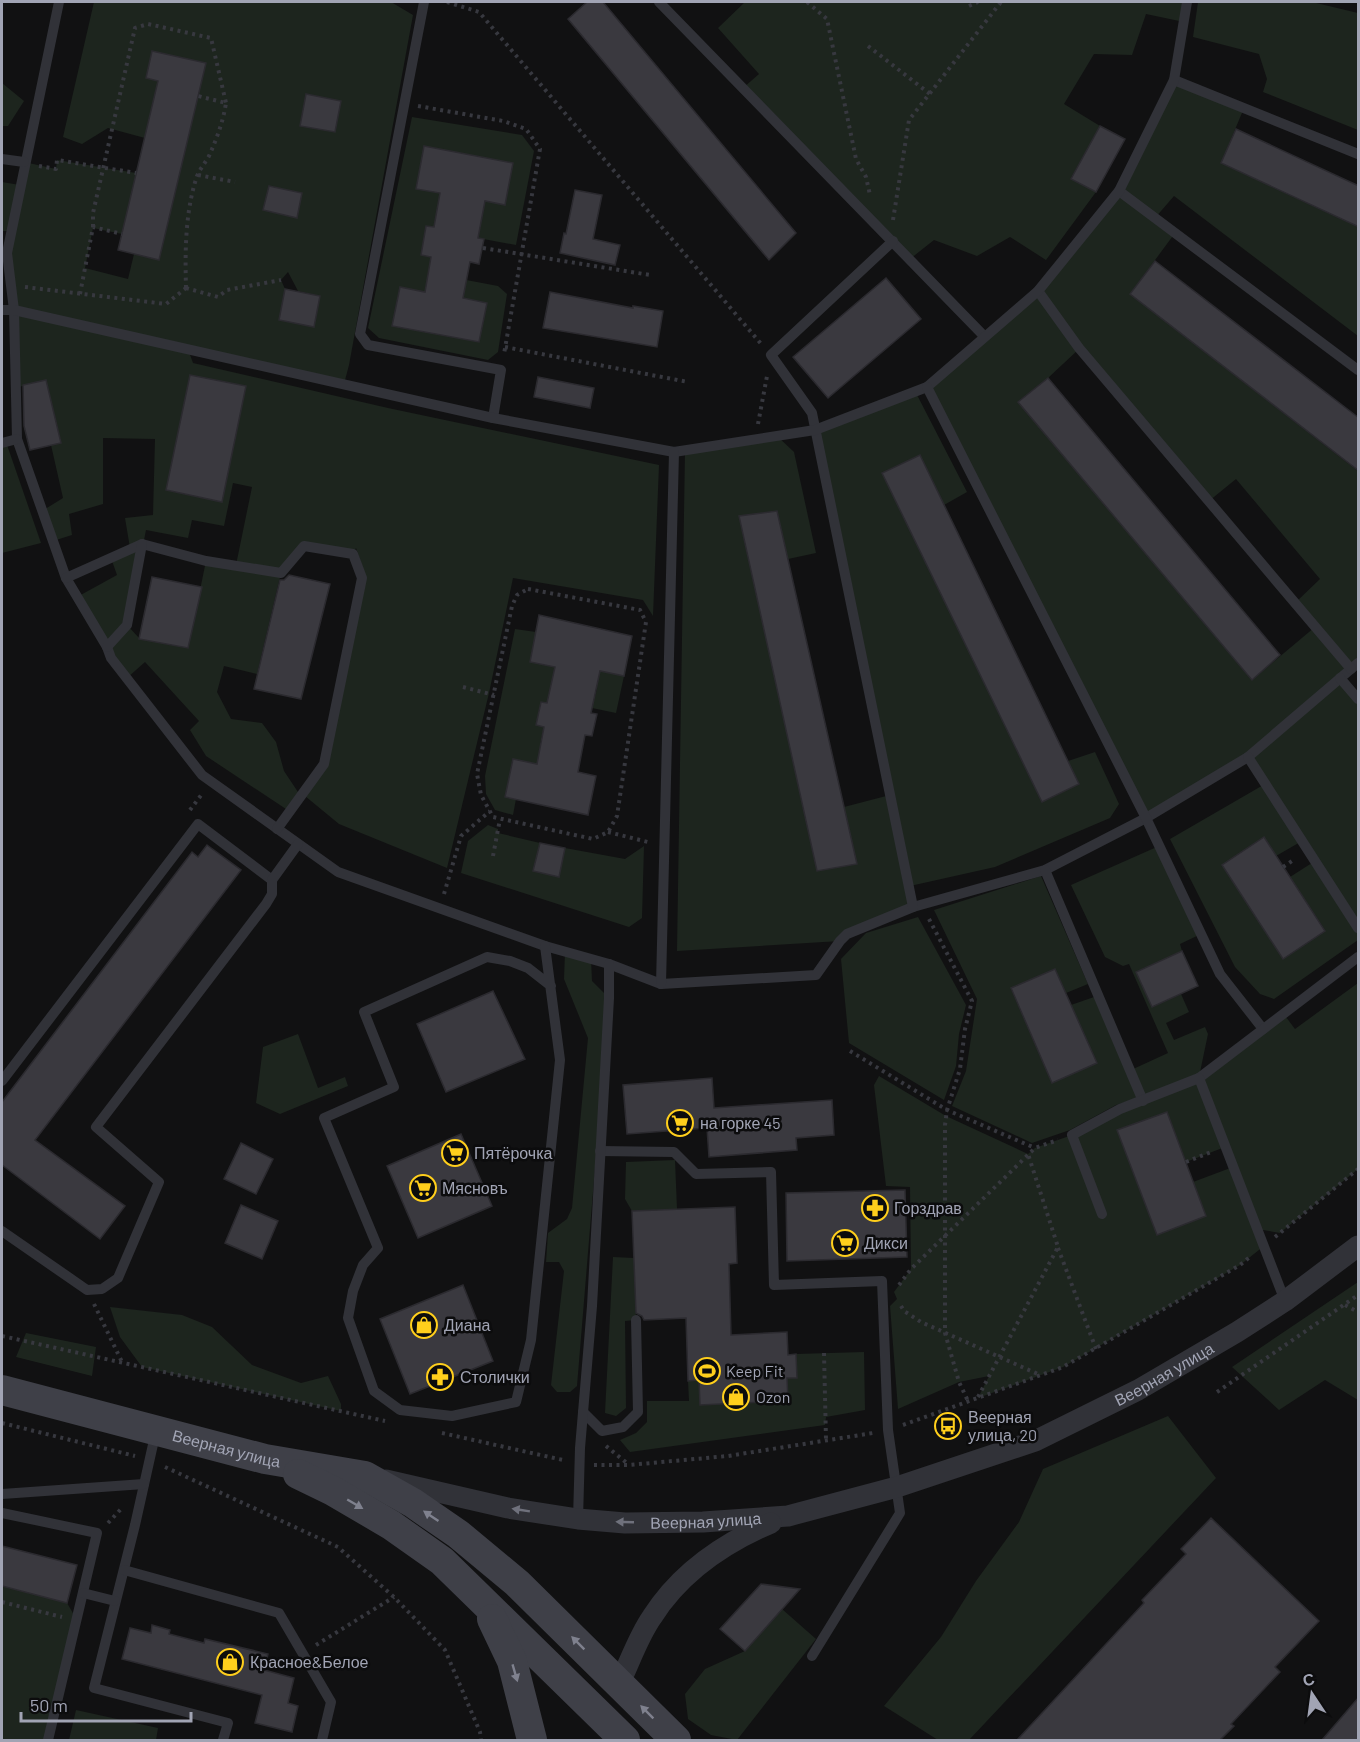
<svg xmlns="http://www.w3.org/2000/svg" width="1360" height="1742" viewBox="0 0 1360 1742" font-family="Barlow,sans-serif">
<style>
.green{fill:#1d251e;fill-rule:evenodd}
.building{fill:#3a393f;stroke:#2b2a2f;stroke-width:1.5}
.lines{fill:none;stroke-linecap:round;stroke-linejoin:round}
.path{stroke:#37383f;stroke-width:4;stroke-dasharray:3 4.5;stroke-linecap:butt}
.lane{stroke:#313238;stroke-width:10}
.street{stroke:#313238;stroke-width:21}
.secondary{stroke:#3f4048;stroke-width:30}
.oneway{fill:#7f818e}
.oneway2{fill:#6f717c}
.labels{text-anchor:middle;stroke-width:5;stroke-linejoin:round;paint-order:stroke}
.poi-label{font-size:16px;fill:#a1a4b4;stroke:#0c0c0d;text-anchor:start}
.street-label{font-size:16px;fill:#a1a4b4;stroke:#0c0c0d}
</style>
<rect width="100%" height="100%" fill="#111112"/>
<g class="green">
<path d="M94,2H391L413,15L349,365L344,384L188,349L193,363L388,408L659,465L653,616L643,600L513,578L489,693L447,868L339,824L305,796L328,766L366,577L356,548L353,554L304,546L281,573L257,674L224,666L217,692L231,719L262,723L276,742L284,771L300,795L289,811L206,756L190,730L199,721L145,662L127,678L77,597L117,575L111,558L130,548L125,518L153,515L155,439L103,438V504L69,514L72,535L53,541L42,511L63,498L51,445L61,442L46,380L15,388L10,231H2V182L20,185L24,162L56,169L57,160L136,173L122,234L93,228L85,268L128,279L134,254L159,260L205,64L152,51L146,78L158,81L145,138L108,128L82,144L63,137ZM306,94L340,101L335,132L300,125ZM269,186L302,193L297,218L263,210ZM288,272L298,291L320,296L314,327L279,320L285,289L281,280ZM190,375L245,386L222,502L166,490ZM233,483L252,487L236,565L206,561L188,648L140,639L127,625L146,530L188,538L192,520L224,526Z"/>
<polygon points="745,2 1187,2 1184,22 1146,14 1132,55 1094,54 1064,104 1100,126 1071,178 1096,192 1046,260 1010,237 977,256 934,240 910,259 743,88 759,74 718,28"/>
<polygon points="1198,2 1312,2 1358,13 1358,130 1263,92 1267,79 1259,54 1193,37"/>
<path d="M1174,80L1244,108L1221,163L1358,227V336L1174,196L1155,218L1175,233L1130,294L1358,471V663L1340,678L1355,695L1358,691V940L1274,999L1260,994L1235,967L1170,839L1265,784L1249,757L1146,818L927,387L1038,291L1119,191ZM1079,349L1209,501L1236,479L1320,579L1295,603L1315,627L1252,680L1018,402L1048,378ZM1263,838L1276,856L1302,841L1315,861L1290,877L1325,930L1284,958L1222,865Z"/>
<polygon points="2,83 24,101 8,126 2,126"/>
<polygon points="412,117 522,135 534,151 516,245 478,238 485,201 504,205 424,147 416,188 444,194 438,207 434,227 426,226 421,255 431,257 430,293 400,288 392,325 479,342 487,303 458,297 461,279 498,286 507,294 498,352 488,360 379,338 368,328"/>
<polygon points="915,391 967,492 944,505 1042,802 1079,784 1068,761 1095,752 1119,804 1110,818 995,867 910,886 913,907 840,941 677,951 685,451 777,436 794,452 816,553 788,559 777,511 739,516 817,871 856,864 844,807 890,795 815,430"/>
<polygon points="6,442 41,543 2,553 2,443"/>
<polygon points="515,629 536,632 530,661 561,668 547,703 541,702 536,724 544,727 540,745 543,765 513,759 505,797 516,799 513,815 495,810 486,794 485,776"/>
<polygon points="595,670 624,676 616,713 592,708 597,689 591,687"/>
<polygon points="488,825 498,829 498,833 540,843 534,871 558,877 565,848 625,859 644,846 642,918 629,927 461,873 468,841"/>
<path d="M1159,846L1201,934L1180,944L1182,951L1137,972L1152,1007L1181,994L1189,1012L1166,1023L1174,1040L1205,1027L1208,1034L1199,1077L1283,1013L1295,1029L1358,983V1169L1280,1233L1257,1229L1264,1246L1240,1265L1063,1367L978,1398L989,1376L959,1382L898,1409L890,1306L897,1299L894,1292L911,1269L910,1187L886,1186L874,1085L879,1076L946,1116L1028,1154L1035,1148L1072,1135L1142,1100L1131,1070L1168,1053L1129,964L1123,966L1105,957L1071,885ZM1167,1112L1186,1162L1225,1147L1233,1167L1193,1182L1206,1216L1157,1235L1118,1130Z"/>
<polygon points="1041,876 1088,984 1066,993 1055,969 1011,989 1052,1083 1097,1063 1071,1005 1094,997 1138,1098 1116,1105 1070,1130 1032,1143 952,1106 966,1071 977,999 934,910"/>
<polygon points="918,917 966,1005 959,1034 956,1066 944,1100 849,1043 841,959 866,933"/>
<polygon points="565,952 591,959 592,981 609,998 577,1386 570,1392 557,1392 551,1385 564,1271 559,1262 546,1262 548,1233 567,1219 572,1208 588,1038 564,979"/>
<polygon points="298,1034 318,1088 345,1077 348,1086 280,1114 256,1103 263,1047"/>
<polygon points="675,1160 677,1209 632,1211 625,1199 626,1162"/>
<polygon points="613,1257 634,1258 636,1320 625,1321 626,1408 616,1416 605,1413"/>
<polygon points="1358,1282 1358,1400 1325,1380 1279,1410 1232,1367"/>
<polygon points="110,1307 182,1315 212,1327 252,1365 301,1383 328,1376 341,1404 341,1411 142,1367 120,1337"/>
<polygon points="26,1333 96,1347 92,1376 16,1357"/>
<polygon points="864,1352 865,1410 826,1417 825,1425 630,1452 620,1440 636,1433 647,1422 647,1401 689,1401 688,1381 699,1380 700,1404 788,1400 787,1378 797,1377 796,1354"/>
<polygon points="1168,1416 1216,1478 969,1740 938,1740 884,1706 941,1637 976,1581 1019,1522 1043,1469"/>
<polygon points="2,1586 67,1603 77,1620 48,1740 2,1740"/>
<polygon points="782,1609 816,1639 737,1740 711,1735 688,1719 685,1694 705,1669 745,1651"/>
<polygon points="76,1710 158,1728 156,1740 69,1740"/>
</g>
<g class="building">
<polygon points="587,2 603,2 796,233 769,260 568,19"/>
<polygon points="152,51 206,63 159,260 118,250 158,81 146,78"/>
<polygon points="306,94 341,101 335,132 300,126"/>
<polygon points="1100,126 1125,139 1096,192 1071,179"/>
<polygon points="1236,129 1359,186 1359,227 1221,163"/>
<polygon points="424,146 513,163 505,205 485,201 478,238 484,239 479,264 470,262 463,298 487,303 479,342 392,326 400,287 425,292 431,257 421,255 426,226 434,227 440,193 416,189"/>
<polygon points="269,186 302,193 297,218 263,210"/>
<polygon points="575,190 602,195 593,239 620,245 615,265 560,253 564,233 566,234"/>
<polygon points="1155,261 1359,418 1359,471 1130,294"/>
<polygon points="886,278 921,319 828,398 793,357"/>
<polygon points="285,289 320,296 314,327 279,320"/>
<polygon points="550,292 633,308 633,306 663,311 657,347 543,328"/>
<polygon points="190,375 246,386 222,502 166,490"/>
<polygon points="538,377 594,388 590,408 534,397"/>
<polygon points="1048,378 1280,655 1252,680 1018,402"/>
<polygon points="46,380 61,443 30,450 24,426 23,385"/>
<polygon points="920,455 1079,784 1042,802 882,473"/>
<polygon points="777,511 857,864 817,871 739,516"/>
<polygon points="289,575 330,584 301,699 254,689 280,580 284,580"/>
<polygon points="152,577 202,587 188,648 139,639"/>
<polygon points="539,615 632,636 624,676 600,671 591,713 597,714 592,736 585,735 578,772 596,776 588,815 505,797 513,759 537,764 544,727 536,725 541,702 547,703 555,667 530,662"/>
<polygon points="1264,837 1325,931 1283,959 1222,865"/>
<polygon points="540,843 565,848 559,877 533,871"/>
<polygon points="207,845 241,870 35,1140 125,1206 100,1239 2,1165 2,1102 192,852 198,857"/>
<polygon points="1182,951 1198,986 1152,1007 1136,972"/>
<polygon points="1055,969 1097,1063 1052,1083 1011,988"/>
<polygon points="493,991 525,1059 446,1092 417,1024"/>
<polygon points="712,1078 714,1108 832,1100 834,1135 796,1138 797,1150 709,1157 707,1128 627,1134 623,1085"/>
<polygon points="1167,1112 1206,1216 1157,1235 1117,1130"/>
<polygon points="461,1134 492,1206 418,1238 387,1166"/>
<polygon points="241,1143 273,1159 256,1194 224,1179"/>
<polygon points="905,1190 907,1257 787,1261 786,1193"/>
<polygon points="241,1205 278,1221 262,1259 225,1243"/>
<polygon points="735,1207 737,1263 729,1264 731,1335 787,1332 788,1355 796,1354 797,1378 787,1378 788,1401 700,1405 699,1380 688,1381 686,1318 644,1320 642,1316 636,1313 632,1211"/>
<polygon points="463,1285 493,1361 410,1394 380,1319"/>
<polygon points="1211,1518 1319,1621 1275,1667 1280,1672 1231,1724 1234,1726 1220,1740 1017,1740 1144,1603 1142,1600 1186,1554 1181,1549"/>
<polygon points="2,1546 77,1565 67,1603 2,1586"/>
<polygon points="761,1584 800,1589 745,1651 720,1629"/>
<polygon points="152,1625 170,1630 169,1634 204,1643 205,1639 268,1654 264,1670 294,1678 288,1703 298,1706 292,1732 255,1723 262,1695 122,1659 130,1628 151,1633"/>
<polygon points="1359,1697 1359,1740 1322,1740"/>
</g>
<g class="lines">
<g class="path">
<polyline points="447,2 479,12 762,345"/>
<polyline points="807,2 827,19 856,159 866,177 870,195"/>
<polyline points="969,6 978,2"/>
<polyline points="868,46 930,94"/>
<polyline points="418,106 503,121 526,129 540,149 504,354"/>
<polyline points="39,166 56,169 57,160 136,173"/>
<polyline points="198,175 235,182"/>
<polyline points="893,220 909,120 1001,2"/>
<polyline points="93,227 93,213 135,28 148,24 211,38 226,103"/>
<polyline points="483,248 650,275"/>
<polyline points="25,287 166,304 186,288"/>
<path d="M186,288C185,252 185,212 197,176C200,169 205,163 209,156C217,138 223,122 226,103L198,96"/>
<polyline points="186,288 218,297 227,290 281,280"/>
<polyline points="80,294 93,227 122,234"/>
<polyline points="505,347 688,382"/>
<polyline points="758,424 767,376"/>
<polygon points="528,589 640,610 646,622 617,816 608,832 593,839 493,817 481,795 477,774 512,606 517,595"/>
<polyline points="463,687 494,695"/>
<polyline points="190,810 202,794"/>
<polyline points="608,832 648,842"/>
<polyline points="493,856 500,819"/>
<polyline points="1283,867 1295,859"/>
<polyline points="444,894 461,836 490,811"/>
<polyline points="929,919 972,1001 965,1029 960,1069 947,1110 945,1125 945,1333 959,1382 968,1401"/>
<polyline points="850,1051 947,1110 1035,1148"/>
<polyline points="1186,1162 1211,1152"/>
<polyline points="1275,1237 1358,1169"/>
<polyline points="1058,1248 1096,1349"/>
<polyline points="899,1285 911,1269 1035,1148 1058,1140"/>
<polyline points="94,1304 122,1362"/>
<polyline points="1345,1305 1358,1312"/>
<polyline points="901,1306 904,1311 921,1322 1040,1375"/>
<polyline points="2,1336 385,1421"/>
<polyline points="824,1353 826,1440"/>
<polyline points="1217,1392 1358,1295"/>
<polyline points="978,1397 1058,1247 1028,1154"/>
<polyline points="2,1423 135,1456"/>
<polyline points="903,1425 1063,1367 1240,1265 1251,1256"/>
<polyline points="442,1433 563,1460"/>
<polyline points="606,1446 628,1464"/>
<polyline points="594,1465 629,1465 728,1456 873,1433"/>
<polyline points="165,1467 338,1547 394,1597 445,1650 480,1732 481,1740"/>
<polyline points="108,1523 121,1509"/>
<polyline points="2,1602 62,1617"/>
<polyline points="316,1645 394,1597"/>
</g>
<g class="lane">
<polyline points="59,2 7,253 14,310 17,439 66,578 107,647 111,658 202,775 338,872 545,946 609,964 661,984 816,975 840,941 847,934 913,907 1045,870 1146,818 1248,757 1358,663"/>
<polyline points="424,2 360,334 368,345 501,370 493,418"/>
<polyline points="659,2 984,336"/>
<polyline points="1174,80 1358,154"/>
<polyline points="2,159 24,162"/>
<polyline points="1119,191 1358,370"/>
<polyline points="893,241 771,355 812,413 913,907"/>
<polyline points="1038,291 1079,348 1351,669"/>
<polyline points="2,310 14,310 493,418 674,452 815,430 927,387 1038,291 1119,191 1174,80 1187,2"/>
<polyline points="927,387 1146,818 1220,974 1263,1029"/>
<polyline points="2,443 17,439"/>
<polyline points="66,578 142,544 206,561 281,573 304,546 353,554 362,578 324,764 277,829"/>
<polyline points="107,647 127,625 142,544"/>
<polyline points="1340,678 1358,699"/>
<polyline points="1248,757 1358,928"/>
<polyline points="1045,870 1143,1101"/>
<polyline points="545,946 560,1060 531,1340 516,1402 452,1416 400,1410 374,1391 348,1318 353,1291 363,1265 378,1248 324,1118 394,1087 364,1012 487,957 510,961 528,968 551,986"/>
<polyline points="661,984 674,452"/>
<polyline points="1199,1078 1358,957"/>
<polyline points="2,1081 198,824 272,880"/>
<polyline points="600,1151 674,1152 696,1174 771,1172 774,1285 882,1281 888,1430 900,1513 812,1656"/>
<polyline points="1102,1214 1072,1135 1120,1109 1199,1078 1285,1301"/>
<polyline points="2,1231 87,1290 102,1289 118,1278 159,1182 96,1127 266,904 272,894 272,880 298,844"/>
<polyline points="583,1412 602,1431 623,1427 638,1412 636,1320"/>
<polyline points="156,1431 135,1525 94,1688 228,1723 223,1740"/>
<polyline points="2,1494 144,1484"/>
<polyline points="2,1513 97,1533 48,1740"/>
<polyline points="578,1519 580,1448 592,1306 609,998 609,964"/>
<polyline points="124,1570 279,1613 331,1702 322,1740"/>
<polyline points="83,1593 115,1601"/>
</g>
<g class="street">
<path id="s1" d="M386,1480L508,1508L578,1519L625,1523L703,1522L788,1516L897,1487L1035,1441L1138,1390L1237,1332L1285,1301L1358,1246"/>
<path d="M619,1684C630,1662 638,1637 652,1617C680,1573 724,1543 771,1523"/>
</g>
<g class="secondary">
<path id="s2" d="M2,1390L265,1459L365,1476L413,1503L458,1534L517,1583L676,1740"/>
<polyline points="298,1474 333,1491 391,1525 442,1561 625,1740"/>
<polyline points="492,1619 512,1661 532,1740"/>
</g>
</g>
<defs><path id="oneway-solid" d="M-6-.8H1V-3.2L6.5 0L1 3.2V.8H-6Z" transform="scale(1.5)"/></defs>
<g class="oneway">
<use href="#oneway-solid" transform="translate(355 1504) rotate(30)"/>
<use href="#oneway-solid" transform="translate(431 1516) rotate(-146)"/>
<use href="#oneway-solid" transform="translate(578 1643) rotate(-135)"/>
<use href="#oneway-solid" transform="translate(515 1673) rotate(74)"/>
<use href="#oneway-solid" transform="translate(647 1712) rotate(-135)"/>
</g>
<g class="oneway2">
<use href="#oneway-solid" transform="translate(521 1510) rotate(-171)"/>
<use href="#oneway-solid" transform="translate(625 1522) rotate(-178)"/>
</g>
<defs>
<symbol id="supermarket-ring" viewBox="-11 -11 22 22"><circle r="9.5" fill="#0c0c0d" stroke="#ffcf1c" stroke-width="1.5"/><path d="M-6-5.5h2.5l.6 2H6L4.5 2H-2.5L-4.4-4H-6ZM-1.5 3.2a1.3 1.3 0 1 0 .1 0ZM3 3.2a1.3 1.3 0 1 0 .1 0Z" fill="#ffcf1c"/></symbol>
<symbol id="pharmacy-ring" viewBox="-11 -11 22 22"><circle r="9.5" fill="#0c0c0d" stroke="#ffcf1c" stroke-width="1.5"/><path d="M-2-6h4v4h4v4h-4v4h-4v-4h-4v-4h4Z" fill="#ffcf1c"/></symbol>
<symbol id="shop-ring" viewBox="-11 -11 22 22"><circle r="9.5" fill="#0c0c0d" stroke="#ffcf1c" stroke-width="1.5"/><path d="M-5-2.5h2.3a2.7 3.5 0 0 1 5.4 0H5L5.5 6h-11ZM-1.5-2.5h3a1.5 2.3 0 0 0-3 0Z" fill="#ffcf1c"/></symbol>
<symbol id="stadium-ring" viewBox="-11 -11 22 22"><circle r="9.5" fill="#0c0c0d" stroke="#ffcf1c" stroke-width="1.5"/><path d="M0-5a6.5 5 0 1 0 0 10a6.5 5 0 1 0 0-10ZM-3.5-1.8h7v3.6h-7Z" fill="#ffcf1c"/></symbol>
<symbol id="bus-ring" viewBox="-11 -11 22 22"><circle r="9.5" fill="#0c0c0d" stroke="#ffcf1c" stroke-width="1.5"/><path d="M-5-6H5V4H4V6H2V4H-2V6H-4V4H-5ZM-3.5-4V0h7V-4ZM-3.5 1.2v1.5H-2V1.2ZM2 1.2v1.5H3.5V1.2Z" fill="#ffcf1c"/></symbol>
</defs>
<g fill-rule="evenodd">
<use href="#supermarket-ring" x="665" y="1108" width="30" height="30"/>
<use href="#supermarket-ring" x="440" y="1138" width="30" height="30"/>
<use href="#supermarket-ring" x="408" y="1173" width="30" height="30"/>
<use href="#pharmacy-ring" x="860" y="1193" width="30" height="30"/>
<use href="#supermarket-ring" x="830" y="1228" width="30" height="30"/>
<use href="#shop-ring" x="409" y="1310" width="30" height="30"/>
<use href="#stadium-ring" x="692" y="1356" width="30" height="30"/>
<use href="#pharmacy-ring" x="425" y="1362" width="30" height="30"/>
<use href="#shop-ring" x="721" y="1382" width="30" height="30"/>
<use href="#bus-ring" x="933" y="1411" width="30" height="30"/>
<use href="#shop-ring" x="215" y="1647" width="30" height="30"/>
</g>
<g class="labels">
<g class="poi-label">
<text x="700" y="1129">на горке 45</text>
<text x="474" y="1159">Пятёрочка</text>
<text x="442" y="1194">Мясновъ</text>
<text x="894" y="1214">Горздрав</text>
<text x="864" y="1249">Дикси</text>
<text x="444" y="1331">Диана</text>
<text x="726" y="1377">Keep Fit</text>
<text x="460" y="1383">Столички</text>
<text x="756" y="1403">Ozon</text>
<text x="968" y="1423">Веерная<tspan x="968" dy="18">улица, 20</tspan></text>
<text x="250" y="1668">Красное&amp;Белое</text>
</g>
<g class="street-label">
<text dy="6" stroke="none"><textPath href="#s1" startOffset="810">Веерная улица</textPath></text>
<text dy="6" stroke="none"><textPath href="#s2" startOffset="232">Веерная улица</textPath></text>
<text dy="6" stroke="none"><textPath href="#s1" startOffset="324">Веерная улица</textPath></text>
</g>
</g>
<rect width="1360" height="1742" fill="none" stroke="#a1a4b4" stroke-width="6"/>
<g transform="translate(1312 1694) rotate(347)" stroke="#0c0c0d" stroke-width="4.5" paint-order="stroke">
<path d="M0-4.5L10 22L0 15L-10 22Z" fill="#a1a4b4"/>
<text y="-9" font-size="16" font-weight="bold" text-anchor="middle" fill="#a1a4b4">С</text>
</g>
<path d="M21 1712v9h170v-9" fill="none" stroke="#a1a4b4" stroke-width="3"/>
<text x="30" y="1712" font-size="18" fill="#a1a4b4" stroke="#0c0c0d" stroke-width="4.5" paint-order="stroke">50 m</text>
</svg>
